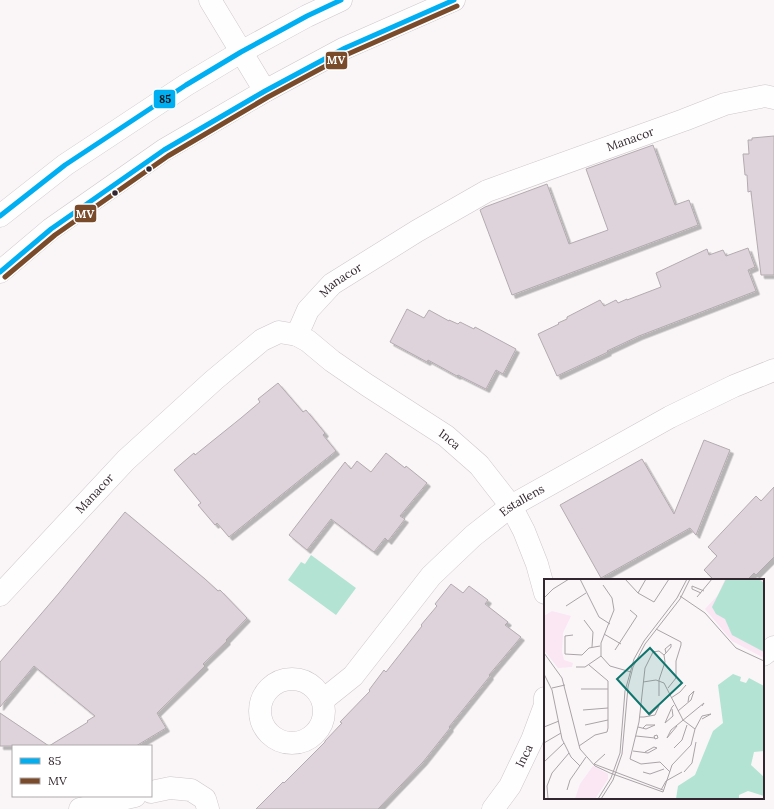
<svg xmlns="http://www.w3.org/2000/svg" width="774" height="809" viewBox="0 0 774 809" font-family="Lora,serif">
<style>
.water{fill:#b3e4d3}
.building{fill:#dfd3db;stroke:#b2abaf;filter:url(#shadow)}
.lines{fill:none;stroke-linecap:round;stroke-linejoin:round}
.minor-casing{stroke:#cec6cb;stroke-width:23}
.primary-casing{stroke:#cec6cb;stroke-width:23}
.minor{stroke:#fefefe;stroke-width:22}
.primary{stroke:#fefefe;stroke-width:22}
.bus-1-casing{stroke:#fff;stroke-width:8}
.bus-2-casing{stroke:#fff;stroke-width:8}
.bus-1{stroke:#00aff2;stroke-width:5}
.bus-2{stroke:#7a4b2a;stroke-width:5}
.bus-dot{fill:#32272e;stroke:#fff;stroke-width:1.5}
.labels{text-anchor:middle;stroke-width:3;stroke-linejoin:round;paint-order:stroke}
.street-label{font-size:12px;fill:#32272e;stroke:#fff}
.inset-road{fill:none;stroke:#aaa3a7;stroke-width:1}
.view{fill:#0f766e;fill-opacity:0.15;stroke:#0f766e;stroke-width:2}
.inset-edge{fill:none;stroke:#32272e;stroke-width:2}
.line-badge{stroke:#fff;stroke-width:1.5}
.badge-label{font-size:11px;text-anchor:middle;font-weight:bold;fill:#fff}
.pale-badge-label{font-size:11px;text-anchor:middle;font-weight:bold;fill:#111}
</style>
<defs>
<filter id="shadow"><feDropShadow dx="3.5" dy="3.5" stdDeviation="0" flood-color="#0004"/></filter>
</defs>
<rect width="100%" height="100%" fill="#faf6f8"/>
<polygon class="water" points="311,555 356,588 336,615 288,580 301,562 305,564"/>
<g class="building">
<polygon points="774,136 774,275 761,275 752,201 751,191 748,192 747,175 745,175 743,154 749,154 748,140 752,140 752,138"/>
<polygon points="653,145 675,205 689,200 698,225 512,295 480,210 485,207 547,184 569,244 608,230 586,169"/>
<polygon points="748,248 755,267 748,270 756,291 639,336 607,351 608,352 557,376 538,334 559,324 558,323 567,319 567,317 600,300 604,306 616,300 618,303 627,299 627,300 661,287 656,273 707,249 709,255 723,250 726,256"/>
<polygon points="407,309 424,318 429,310 449,321 449,320 458,324 460,322 474,329 475,327 516,349 503,374 496,370 486,389 458,375 457,376 428,360 427,362 390,342"/>
<polygon points="278,383 303,412 306,410 325,433 323,435 336,451 229,537 217,523 215,525 198,505 201,503 174,470 194,453 195,455 241,418 260,402 258,399"/>
<polygon points="704,440 730,450 696,535 690,528 601,578 560,505 642,459 674,514"/>
<polygon points="386,453 405,468 406,466 427,483 400,516 405,519 388,541 385,538 374,552 331,519 307,550 289,535 345,462 351,469 357,461 371,472"/>
<polygon points="774,487 774,557 756,575 754,573 747,580 714,580 704,570 717,556 708,547 756,496 761,501"/>
<polygon points="125,512 205,579 218,591 220,590 247,618 226,640 227,641 203,664 205,666 157,713 166,728 136,746 0,746 0,713 49,746 88,722 87,721 95,716 34,666 0,707 0,662 59,593"/>
<polygon points="451,584 463,593 469,586 488,600 485,604 508,622 505,625 521,637 489,675 490,676 449,727 450,728 423,762 378,809 256,809 283,782 284,783 325,742 325,741 342,723 340,722 370,691 369,690 384,670 386,672 422,626 421,625 437,606 435,604"/>
</g>
<g class="lines">
<defs>
<g id="minor">
<polyline points="210,0 265,91"/>
<path id="s1" d="M297,335L308,341L332,361L367,385L446,436L479,465L511,506L524,531L537,564L545,593"/>
<path id="s2" d="M0,595L126,460L214,380L262,340L279,332L297,335L308,310L332,284L417,231L487,191L684,120L725,104L765,96L774,98"/>
<polyline points="763,655 774,647"/>
<circle cx="292" cy="711" r="32"/>
<path id="s3" d="M323,700L353,676L431,576L473,536L511,506L670,417L734,386L774,370"/>
<polyline points="151,792 170,788 191,790 205,799 208,809"/>
<polyline points="80,809 135,796"/>
<path id="s4" d="M493,809L510,786L532,740L545,705V698"/>
</g>
<g id="primary">
<polyline points="0,216 65,165 186,85 241,52 307,16 341,0"/>
<polyline points="0,272 51,229 164,150 265,91 345,48 454,0"/>
</g>
</defs>
<use href="#minor" class="minor-casing"/>
<use href="#primary" class="primary-casing"/>
<use href="#minor" class="minor"/>
<use href="#primary" class="primary"/>
<defs>
<g id="bus-1">
<polyline points="0,216 65,165 186,85 241,52 307,16 341,0"/>
<polyline points="0,272 51,229 164,150 265,91 345,48 454,0"/>
</g>
<polyline id="bus-2" points="5,277 55,235 168,156 268,97 348,54 457,6"/>
</defs>
<use href="#bus-1" class="bus-1-casing"/>
<use href="#bus-2" class="bus-2-casing"/>
<use href="#bus-1" class="bus-1"/>
<use href="#bus-2" class="bus-2"/>
</g>
<g class="bus-dot">
<circle cx="149" cy="169" r="3.5"/>
<circle cx="115" cy="193" r="3.5"/>
</g>
<g class="labels">
<g class="street-label">
<text dy="4" stroke="none"><textPath href="#s2" startOffset="799">Manacor</textPath></text>
<text dy="4" stroke="none"><textPath href="#s2" startOffset="475">Manacor</textPath></text>
<text dy="4" stroke="none"><textPath href="#s1" startOffset="185">Inca</textPath></text>
<text dy="4" stroke="none"><textPath href="#s2" startOffset="139">Manacor</textPath></text>
<text dy="4" stroke="none"><textPath href="#s3" startOffset="284">Estallens</textPath></text>
<text dy="4" stroke="none"><textPath href="#s4" startOffset="62">Inca</textPath></text>
</g>
</g>
<g transform="translate(544 579)">
<rect width="220" height="220" fill="#faf6f8"/>
<path d="M181,0L220,1V79L188,62L161,30L174,16ZM8,32L27,37L19,54L18,73L20,81L29,84L28,88L14,89L0,71V37ZM49,187L64,195V200L51,220H31L36,205Z" fill="#fbe6f4"/>
<path d="M182,0H215L220,4V73L188,56L181,40L172,35L168,28ZM189,95L197,98L196,102L202,104L205,99L220,107V172L210,173L207,186L220,198V217L204,212L195,216V220H132L134,207L151,196L169,152L179,144L174,106Z" fill="#b3e4d3"/>
<path class="inset-road" d="M36,0L55,38L66,45M81,0L94,14L110,23L125,0M59,6L68,19L70,31L57,64V77L66,87L87,93M94,14L102,0M157,14L148,10V7L160,12M136,17L161,34L192,69L220,82M153,18L168,0M0,19L9,10L25,0M22,27L42,14M40,41L49,53L48,68M112,50L137,63V66L132,82V99L124,109M60,55L77,65M29,56L21,57V75L38,76L45,69L56,67M71,71L93,37L86,31M0,74L18,99L36,170L51,187L66,194L119,213L128,186L147,166L151,150L158,137L167,135L158,140M120,76L115,72L109,73L101,89L95,143L86,180L97,185L116,183L126,193M120,76L122,74L127,68V65L121,70L122,74M32,88H41L57,77M0,95L8,111L18,160L27,178L36,187M99,103L112,101L120,104L139,141L151,150M8,109L21,106M37,110H64M115,117V101L121,83L120,76M127,119L136,113L142,106M128,130L129,137L121,144L128,128L130,126M39,131L64,129M134,132L147,121L150,112L145,117L144,123M96,138H100L111,136L115,127L105,137M41,146L64,141M133,147L123,159L127,151L160,124L158,127M0,148L15,142M94,148L102,150L111,146H102L99,149M113,156L114,159L111,160L110,157ZM92,157L111,159M0,164L17,154M35,167L51,156L63,153L64,149V102L45,86M130,169L138,161L143,146M89,172L104,174L113,169L110,168L101,173M0,183L20,164M50,185L119,211M50,185L61,175M99,193L106,195L120,190M140,193L148,184L152,163M23,211L26,201L42,178M117,211L122,202L138,193M4,220L3,207L8,194L25,174M54,220L67,199L76,174L81,112L90,80L100,62L133,19L143,0M57,220L69,201L78,175L84,108L89,88L101,65L136,20L146,0"/>
<path class="view" d="M106,69L138,104L105,135L73,100Z"/>
<rect width="220" height="220" class="inset-edge"/>
</g>
<g class="line-badge">
<rect x="325" y="51" width="23" height="19" rx="4" fill="#7a4b2a"/>
<rect x="153" y="89" width="23" height="20" rx="4" fill="#00aff2"/>
<rect x="74" y="204" width="23" height="19" rx="4" fill="#7a4b2a"/>
</g>
<g class="badge-label">
<text x="336" y="64">MV</text>
<text x="85" y="218">MV</text>
</g>
<g class="pale-badge-label">
<text x="165" y="103">85</text>
</g>
<rect x="12" y="745" width="140" height="52" fill="#ffffff" stroke="#ada9ab"/>
<rect x="20" y="758" width="20" height="6" fill="#00aff2" stroke="#ada9ab"/>
<text x="48" y="765" font-size="12" fill="#32272e">85</text>
<rect x="20" y="778" width="20" height="6" fill="#7a4b2a" stroke="#ada9ab"/>
<text x="48" y="785" font-size="12" fill="#32272e">MV</text>
</svg>
